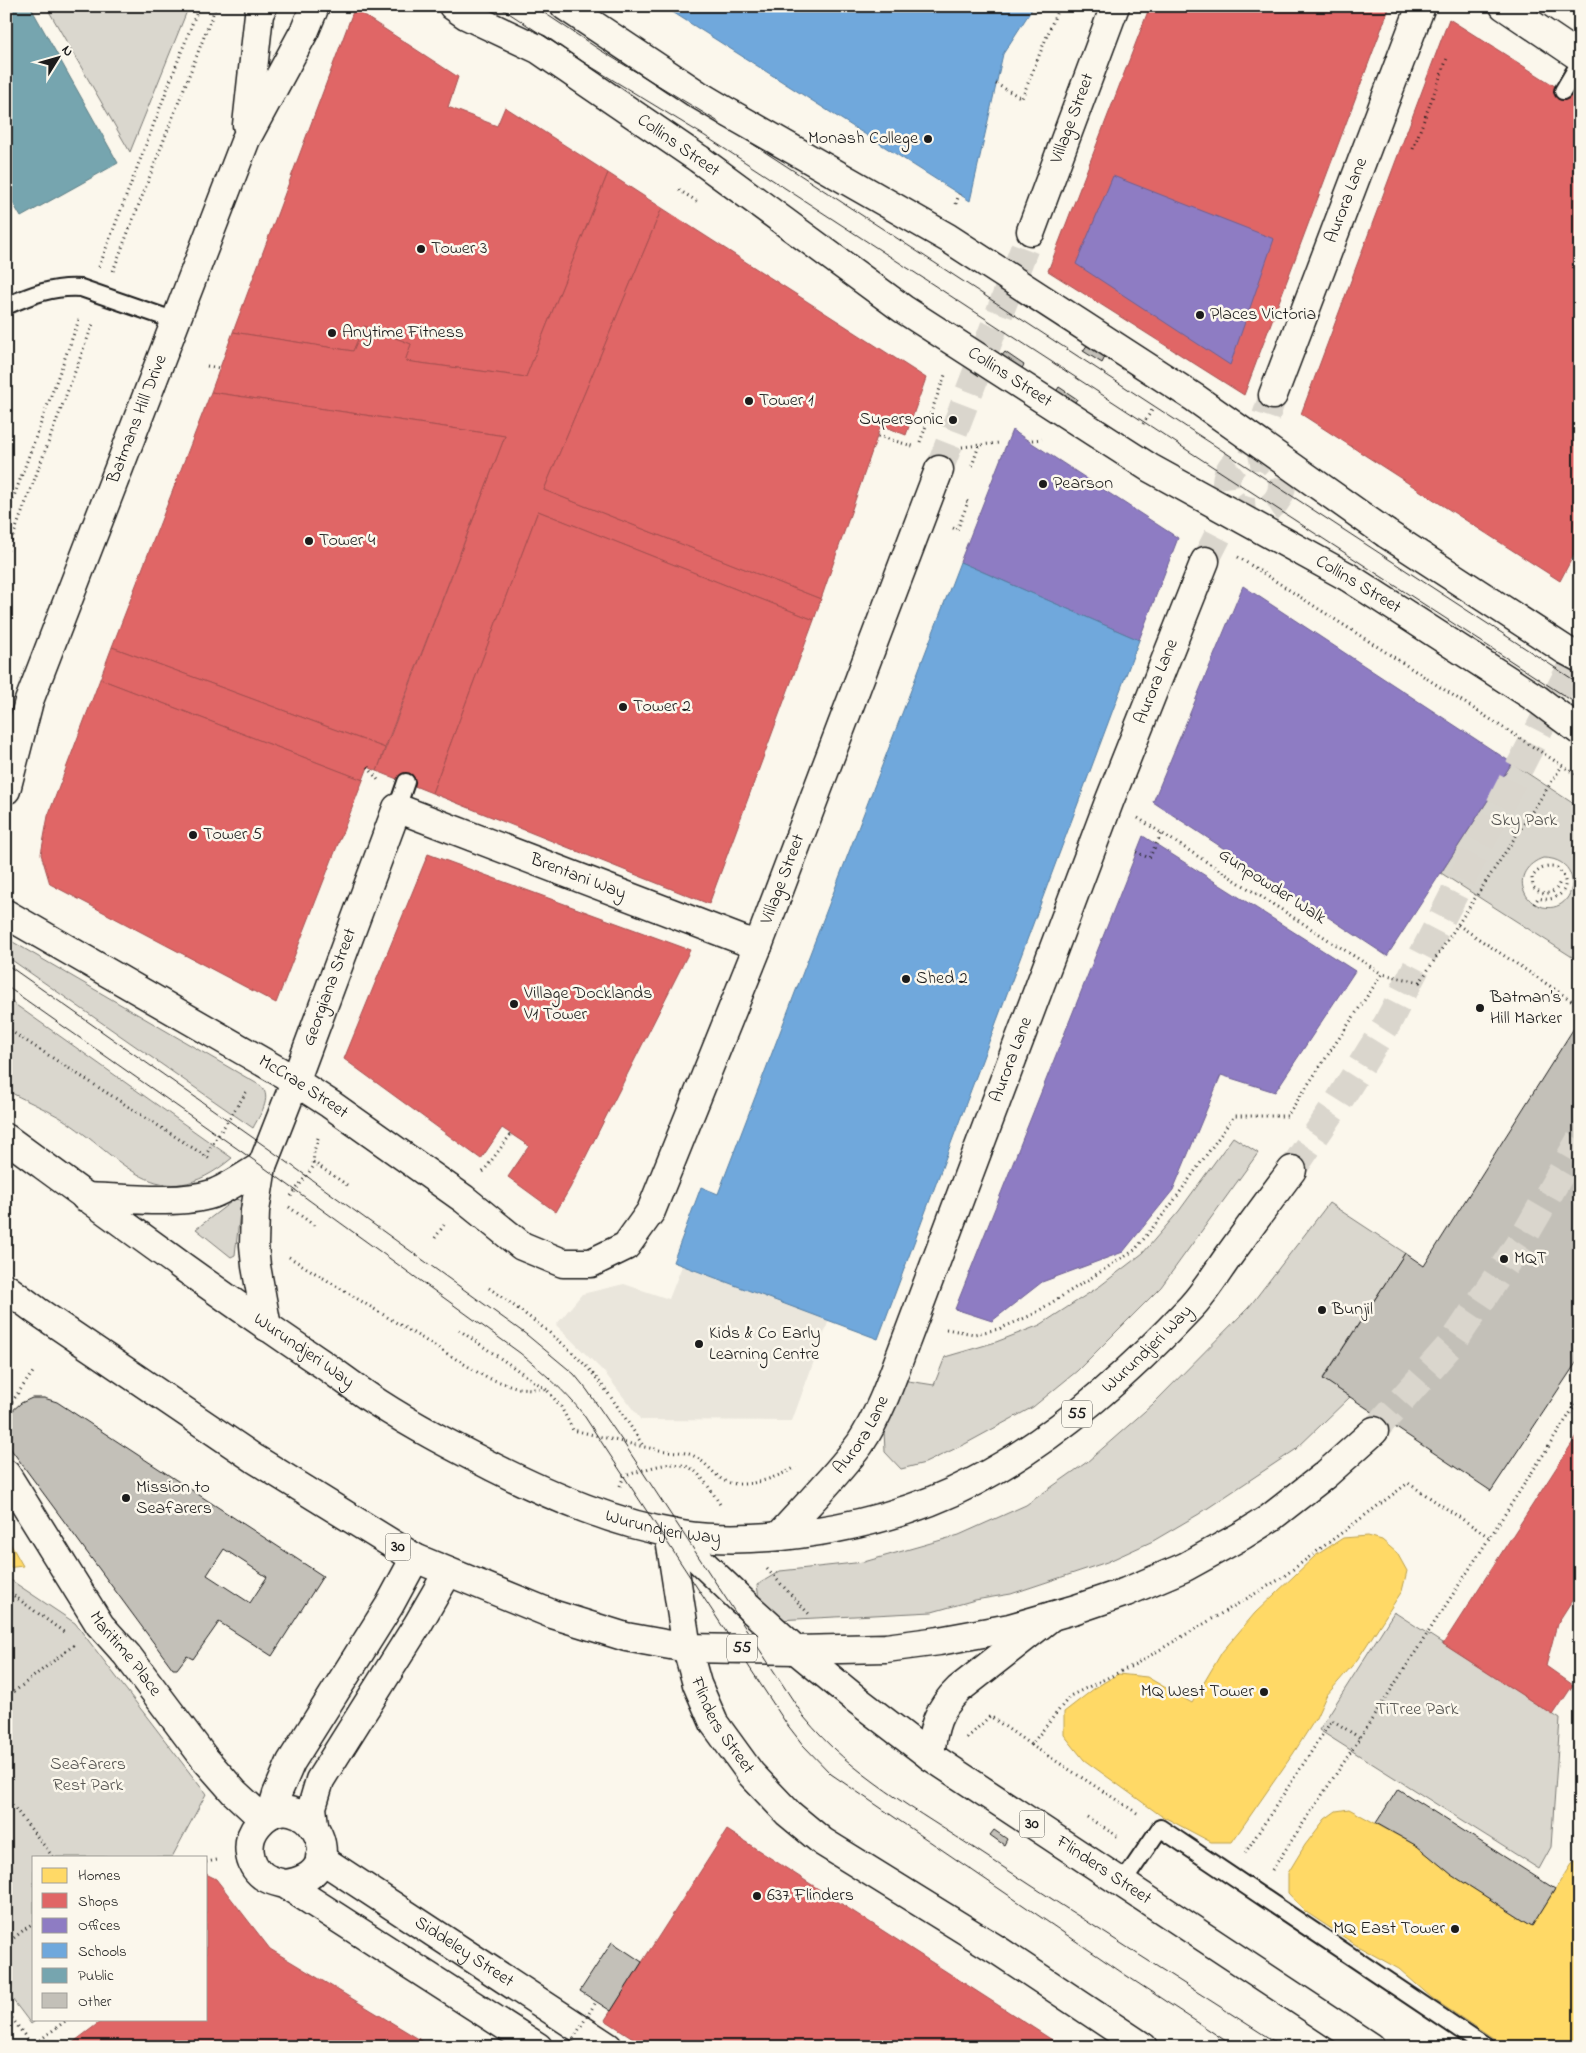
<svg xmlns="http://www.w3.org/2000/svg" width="1586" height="2053" font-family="'Indie Flower',sans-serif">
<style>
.built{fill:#eae6dc}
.green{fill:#dad7ce;stroke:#7b7a75;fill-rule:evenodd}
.homes{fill:#ffd966;stroke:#bba050}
.shops{fill:#e06666;stroke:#a55050}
.offices{fill:#8e7cc3;stroke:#6c5f91}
.schools{fill:#6fa8dc;stroke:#567ea2}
.public{fill:#76a5af;stroke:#5b7c83}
.building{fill:#c3c0b8;stroke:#1c1c1c;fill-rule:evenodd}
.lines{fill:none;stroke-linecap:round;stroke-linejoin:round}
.street-tunnel{stroke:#dad6cd;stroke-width:28;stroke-dasharray:28 14;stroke-linecap:butt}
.highway-tunnel{stroke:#dad6cd;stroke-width:28;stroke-dasharray:28 14;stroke-linecap:butt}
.lane-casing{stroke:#1c1c1c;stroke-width:20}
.street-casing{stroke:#1c1c1c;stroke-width:31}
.secondary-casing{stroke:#1c1c1c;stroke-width:31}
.primary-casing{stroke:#1c1c1c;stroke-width:31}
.highway-casing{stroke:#1c1c1c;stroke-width:31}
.path{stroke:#1c1c1c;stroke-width:3;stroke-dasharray:1 4;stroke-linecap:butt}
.lane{stroke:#fbf7ec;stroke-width:16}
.street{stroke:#fbf7ec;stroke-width:28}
.secondary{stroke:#fbf7ec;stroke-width:28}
.primary{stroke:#fbf7ec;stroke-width:28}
.highway{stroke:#fbf7ec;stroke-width:28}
.tram{stroke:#1c1c1c;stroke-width:1}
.secondary-bridge-casing{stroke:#1c1c1c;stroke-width:31;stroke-linecap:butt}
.path-bridge{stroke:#1c1c1c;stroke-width:3;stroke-dasharray:1 4;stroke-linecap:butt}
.secondary-bridge{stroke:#fbf7ec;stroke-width:28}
.poi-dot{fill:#1c1c1c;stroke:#fbf7ec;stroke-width:2}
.labels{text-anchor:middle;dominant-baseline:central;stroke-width:5;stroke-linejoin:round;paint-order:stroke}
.shield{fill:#fbf7ec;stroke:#5f5e5a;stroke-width:1}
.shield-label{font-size:16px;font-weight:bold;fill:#1c1c1c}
.street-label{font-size:18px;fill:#1c1c1c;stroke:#fbf7ec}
.poi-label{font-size:18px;fill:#1c1c1c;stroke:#fbf7ec;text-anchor:start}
.park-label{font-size:18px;fill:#555451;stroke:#fbf7ec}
</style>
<rect width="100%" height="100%" fill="#fbf7ec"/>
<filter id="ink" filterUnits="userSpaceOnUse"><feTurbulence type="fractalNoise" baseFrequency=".02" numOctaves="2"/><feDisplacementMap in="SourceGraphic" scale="10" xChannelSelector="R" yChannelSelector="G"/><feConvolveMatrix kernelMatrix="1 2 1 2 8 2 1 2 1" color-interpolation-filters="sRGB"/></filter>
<g filter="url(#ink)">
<polygon class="built" points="682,1266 829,1320 792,1421 641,1420 605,1373 556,1325 582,1294 624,1284 669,1299"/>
<g class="green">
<polygon points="46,6 189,6 130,152"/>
<path d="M1512,763L1580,808V962L1441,873ZM1543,858C1586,858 1577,914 1543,907C1535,905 1529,901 1525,893C1517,877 1528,863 1543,858Z"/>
<path d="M6,938L261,1086C273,1098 259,1116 253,1128L6,956Z"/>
<path d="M6,998L232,1158C157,1221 123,1157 61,1118C44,1108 24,1100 6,1090Z"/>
<polygon points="1233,1137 1258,1153 1161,1287 1077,1371 1033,1407 965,1444 925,1463 901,1469 885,1452 884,1430 902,1380 934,1385 945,1357 996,1342 1040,1325 1100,1286 1143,1253 1179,1211"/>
<polygon points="235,1199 240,1200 241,1203 235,1255 231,1257 196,1229"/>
<polygon points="1329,1203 1405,1253 1323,1378 1350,1397 1295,1450 1199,1514 1153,1541 1107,1562 1011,1594 975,1600 932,1612 777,1620 760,1605 757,1585 780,1571 864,1562 959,1535 1026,1505 1087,1462 1153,1404 1249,1307"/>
<polygon points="6,1577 75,1623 206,1794 172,1857 34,1857 34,2019 38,2019 31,2024 6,1991"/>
<polygon points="1394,1612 1560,1719 1551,1847 1539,1869 1319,1730"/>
</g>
<g class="homes">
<polygon points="6,1536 23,1566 6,1568"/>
<polygon points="1368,1536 1382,1540 1397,1553 1407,1571 1402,1591 1357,1660 1326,1696 1316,1718 1293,1754 1232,1842 1211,1842 1160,1815 1084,1760 1064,1735 1064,1712 1095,1688 1118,1674 1147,1677 1192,1703 1222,1652 1255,1613 1315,1556 1343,1538"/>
<polygon points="1349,1809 1417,1846 1452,1875 1532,1926 1571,1864 1580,1859 1580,2047 1505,2047 1432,1998 1399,1969 1359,1947 1306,1912 1288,1893 1288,1873 1305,1845 1325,1819 1336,1811"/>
</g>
<g class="shops">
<polygon points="1150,6 1390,6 1244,395 1048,271"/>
<polygon points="354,9 458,77 448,107 497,126 505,107 608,173 526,377 405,361 411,344 364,326 353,351 233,332"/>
<polygon points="1449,19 1580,102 1580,543 1560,581 1301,414"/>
<polygon points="608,173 662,208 544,490 821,599 814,620 538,511 432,793 377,771 505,436 211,392 233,332 353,351 364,326 411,344 405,361 526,377"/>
<polygon points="662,208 926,378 906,435 881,425 821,599 544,490"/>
<polygon points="211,392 505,436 385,748 112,647"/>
<polygon points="538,511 814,620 709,904 432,793"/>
<polygon points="112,647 385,748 377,771 368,767 363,780 100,679"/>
<polygon points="100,679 363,780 276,1003 50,884 41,854 48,816"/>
<polygon points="428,854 690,950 570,1188 556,1212 508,1177 529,1146 502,1128 481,1159 344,1059"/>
<polygon points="1580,1431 1580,1588 1557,1624 1546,1666 1573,1685 1553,1715 1443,1644"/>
<polygon points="727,1830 1063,2047 647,2047 605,2020"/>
<polygon points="206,1874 216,1879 270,1949 432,2047 67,2047 104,2019 206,2019"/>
</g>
<g class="offices">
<polygon points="1113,176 1274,239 1230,365 1076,264"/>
<polygon points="1012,430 1178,538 1139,640 960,562"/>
<polygon points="1243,586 1512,763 1387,956 1153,802"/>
<polygon points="1143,836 1355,971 1275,1092 1221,1075 1173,1190 1123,1252 1042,1282 992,1321 955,1309"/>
</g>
<g class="schools">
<polygon points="663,6 1034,6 1003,54 970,201"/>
<polygon points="960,562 1139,640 878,1339 673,1262 701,1187 718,1194"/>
</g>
<polygon class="public" points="6,6 30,6 118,163 21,217 6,191"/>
<g class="building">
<polygon points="1088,344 1106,355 1102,363 1083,351"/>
<polygon points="1005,352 1024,365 1020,371 1000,358"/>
<polygon points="1059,387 1077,399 1073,405 1055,393"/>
<polygon points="1574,1028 1580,1032 1580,1357 1491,1491 1323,1379 1405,1253 1424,1266"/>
<path d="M32,1398H44L57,1402L323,1576L272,1656L219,1622L193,1659L187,1656L177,1669H173L10,1448L6,1440V1420L11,1412L21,1403ZM224,1549L267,1577L250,1603L207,1575Z"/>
<polygon points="1398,1789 1555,1889 1532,1926 1452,1875 1417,1846 1376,1823"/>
<polygon points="994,1830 1007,1839 1004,1845 990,1835"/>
<polygon points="612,1942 642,1962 611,2011 580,1991"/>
</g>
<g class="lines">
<g class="street-tunnel">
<polyline points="1253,456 1273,395"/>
<circle cx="1254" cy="484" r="28"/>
<polyline points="939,470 1031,231"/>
<polyline points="1205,561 1234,504"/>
</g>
<g class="highway-tunnel">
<polyline points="1292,1170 1335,1107 1387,1024 1580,650"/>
<polyline points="1374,1431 1454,1341 1525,1235 1580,1140"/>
</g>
<g class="lane-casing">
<g id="lane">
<polyline points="1563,91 1580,62"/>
<path d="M6,306C31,295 53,286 81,288L176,321"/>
<polyline points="397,808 406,782"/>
<polyline points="1122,1884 1160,1828 1486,2047"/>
</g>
</g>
<g class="street-casing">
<g id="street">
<polyline points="1504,6 1580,57"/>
<path id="s1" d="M1031,231L1115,6"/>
<path id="s2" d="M1273,395L1421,6"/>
<path id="s3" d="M6,914L282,1073L330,1104L464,1199L522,1246L563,1263H591L626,1246L651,1211L758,946L939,470"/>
<path d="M85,1197C121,1198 179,1205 212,1194C229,1188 246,1175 262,1166"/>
<path id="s4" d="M267,1327L256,1266L254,1245L255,1211L262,1166L295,1082L397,808L758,946"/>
<path id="s5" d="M6,1474L100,1625L127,1655L205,1759L234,1792L263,1819"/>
<path id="s6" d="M779,1536C806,1506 836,1476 860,1444C878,1417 890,1384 901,1354L1109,802L1205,561"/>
<polyline points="271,1814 277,1794 291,1762 389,1606 415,1558"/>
<polyline points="314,1825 312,1807 320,1780 418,1624 448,1572"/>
<path id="s7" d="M320,1858L608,2047"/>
<path d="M285,1884C362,1874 301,1774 258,1825C245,1840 247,1864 263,1876C270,1881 277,1882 285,1884L538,2047"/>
</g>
</g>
<g class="secondary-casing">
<g id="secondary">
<polyline points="453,6 466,15 538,49 699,159"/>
<polyline points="565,6 697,94 729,113"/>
<polyline points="247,125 259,14 263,6"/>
<polyline points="1387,534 1565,650"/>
<polyline points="1348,577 1537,699"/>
<path id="s8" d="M6,790L29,701L246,139L305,30L315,6"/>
</g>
</g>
<g class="primary-casing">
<g id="primary">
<path id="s9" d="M687,1648L697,1684L714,1723L751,1774L788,1813L823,1842L999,1951L1143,2047"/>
<path id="s10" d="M796,1650L857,1700L930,1756L1370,2047"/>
<path d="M930,1756C933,1727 937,1710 959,1689L1052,1616"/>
</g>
</g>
<g class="highway-casing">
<g id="highway">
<path id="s11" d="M6,1138C110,1214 214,1291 321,1363C340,1376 359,1391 378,1403C415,1427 454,1447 493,1467C553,1497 615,1524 682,1535C715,1540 749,1539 782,1536C848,1529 916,1512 975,1481C1056,1439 1129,1373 1191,1307C1205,1292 1216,1274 1228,1257C1249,1228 1270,1199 1292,1170"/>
<polyline points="6,1288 37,1311 255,1459 415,1558 552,1614 626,1637 687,1648 796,1650 886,1648 939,1641 1010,1628 1076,1609 1126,1592 1185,1567 1243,1535 1270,1518 1325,1475 1374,1431"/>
<polyline points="669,1533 687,1648"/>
<polyline points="671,1533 741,1600 796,1650"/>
</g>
</g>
<g class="path">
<polyline points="996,84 1022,98 1059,6"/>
<polyline points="1413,149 1448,56"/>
<polyline points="956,204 959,194"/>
<polyline points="99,267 199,6"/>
<polyline points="113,271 216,6"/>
<polyline points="207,366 219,368"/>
<polyline points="1143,424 1152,410"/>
<polyline points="878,436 916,447"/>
<polyline points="1032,440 1042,439"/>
<polyline points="920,442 945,375"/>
<polyline points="962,447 999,443"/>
<polyline points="972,466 979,445"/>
<polyline points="6,518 80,317"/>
<polyline points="953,528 957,530 968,502 964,499"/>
<polyline points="6,555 94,321"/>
<polyline points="368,767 378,780"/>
<polyline points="1138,818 1382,974"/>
<polyline points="1136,852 1149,858 1162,833"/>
<path d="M1534,904L1538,898C1559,904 1576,885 1557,868C1546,865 1537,869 1532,878L1533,887C1543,896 1556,896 1560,881"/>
<polyline points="1458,925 1580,1006"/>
<polyline points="6,1028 210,1159"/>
<polyline points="205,1156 247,1091"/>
<polyline points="313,1162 347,1185"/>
<polyline points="483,1172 511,1134"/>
<polyline points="291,1196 313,1167 314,1151 319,1135"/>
<polyline points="289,1207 315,1226"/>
<polyline points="435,1238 444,1225"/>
<path d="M289,1257L487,1378L519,1388L547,1390L561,1407L573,1430C600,1436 627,1444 655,1449C666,1452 679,1451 689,1454C702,1458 710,1470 720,1478C739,1493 778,1477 796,1467"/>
<path d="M489,1288C520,1310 557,1336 583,1363C607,1388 625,1418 644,1447"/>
<polyline points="946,1329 974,1334 999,1329 1032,1315 1135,1250 1173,1202 1234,1116 1287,1116 1382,974 1420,982 1562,766"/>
<polyline points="459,1330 547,1390"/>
<polyline points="6,1410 33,1372"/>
<path d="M620,1486L624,1476C646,1470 679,1454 698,1474C707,1483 714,1495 721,1506"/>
<polyline points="767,1569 809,1614"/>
<polyline points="6,1590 65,1633"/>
<polyline points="6,1698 74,1645"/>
<polyline points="967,1738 990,1716 1031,1745"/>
<polyline points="6,1797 53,1857"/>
<polyline points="1137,1813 1031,1745 1070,1696 1134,1665 1280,1579 1408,1483 1489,1537"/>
<polyline points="1087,1817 1120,1838"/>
<polyline points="1245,1853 1332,1720 1360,1738"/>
<polyline points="206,1862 217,1860"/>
<polyline points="1272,1870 1352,1750 1580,1398"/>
<polyline points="6,1944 34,1922"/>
<polyline points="6,2010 33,2047"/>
<polyline points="32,2046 68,2019"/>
</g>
<use href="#lane" class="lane"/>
<use href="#street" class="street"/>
<use href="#secondary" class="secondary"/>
<use href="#primary" class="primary"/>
<use href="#highway" class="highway"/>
<g class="tram">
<polyline points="498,6 585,63 705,136 1580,706"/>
<polyline points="534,6 600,50 722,124 1580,684"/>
<path d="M6,964L269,1149L527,1335L574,1374L587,1390L623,1442L804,1717C851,1775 918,1811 980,1852C1080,1918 1182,1982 1283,2047"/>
<path d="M6,986L262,1166L520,1353C543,1372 565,1391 583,1414L786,1723L803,1745L831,1774L1127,1976L1235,2047"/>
</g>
<g class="secondary-bridge-casing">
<g id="secondary-bridge">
<polyline points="729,113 948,238 1195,398 1387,534"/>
<path id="s12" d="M699,159L903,309L1150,468L1348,577"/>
<polyline points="1565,650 1580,658"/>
<polyline points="1537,699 1580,731"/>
</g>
</g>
<g class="path-bridge">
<polyline points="679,190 698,202"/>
<polyline points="1238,557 1580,777"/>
<polyline points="568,2047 596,2002"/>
</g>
<use href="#secondary-bridge" class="secondary-bridge"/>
</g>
</g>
<g class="poi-dot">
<circle cx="928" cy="139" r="5"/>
<circle cx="421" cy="249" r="5"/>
<circle cx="1200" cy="315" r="5"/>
<circle cx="332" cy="333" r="5"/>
<circle cx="749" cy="401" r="5"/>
<circle cx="953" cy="420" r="5"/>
<circle cx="1043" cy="484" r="5"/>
<circle cx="309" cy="541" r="5"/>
<circle cx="623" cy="707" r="5"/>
<circle cx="193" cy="835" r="5"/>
<circle cx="906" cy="979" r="5"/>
<circle cx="514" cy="1004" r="5"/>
<circle cx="1480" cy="1008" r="5"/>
<circle cx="1504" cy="1259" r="5"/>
<circle cx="1322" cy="1310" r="5"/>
<circle cx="699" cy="1344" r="5"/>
<circle cx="126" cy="1498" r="5"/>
<circle cx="1264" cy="1692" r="5"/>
<circle cx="757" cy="1896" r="5"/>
<circle cx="1455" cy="1929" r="5"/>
</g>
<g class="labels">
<g class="shield">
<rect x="1062" y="1400.5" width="30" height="27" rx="4"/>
<rect x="385.5" y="1533.5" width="25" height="27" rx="4"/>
<rect x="727" y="1634.5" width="30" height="27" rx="4"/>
<rect x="1019.5" y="1810.5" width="25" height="27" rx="4"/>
</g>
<g class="shield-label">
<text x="1077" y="1414">55</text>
<text x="398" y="1547">30</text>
<text x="742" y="1648">55</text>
<text x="1032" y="1824">30</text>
</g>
<g class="street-label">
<text stroke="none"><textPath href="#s1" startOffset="120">Village Street</textPath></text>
<text transform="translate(678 146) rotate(35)">Collins Street</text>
<text stroke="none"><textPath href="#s2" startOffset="208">Aurora Lane</textPath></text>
<text stroke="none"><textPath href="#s12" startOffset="380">Collins Street</textPath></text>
<text stroke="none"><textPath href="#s8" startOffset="394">Batmans Hill Drive</textPath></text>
<text transform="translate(1358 585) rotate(31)">Collins Street</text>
<text stroke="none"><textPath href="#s6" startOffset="941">Aurora Lane</textPath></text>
<text stroke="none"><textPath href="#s4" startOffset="739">Brentani Way</textPath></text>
<text stroke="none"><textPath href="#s3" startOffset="1126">Village Street</textPath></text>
<text transform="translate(1272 887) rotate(33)">Gunpowder Walk</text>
<text stroke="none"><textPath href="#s4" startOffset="354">Georgiana Street</textPath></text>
<text stroke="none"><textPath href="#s6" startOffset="536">Aurora Lane</textPath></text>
<text stroke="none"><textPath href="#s3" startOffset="344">McCrae Street</textPath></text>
<text stroke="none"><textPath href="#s11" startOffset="1310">Wurundjeri Way</textPath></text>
<text stroke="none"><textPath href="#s11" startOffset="366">Wurundjeri Way</textPath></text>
<text stroke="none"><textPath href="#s6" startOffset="131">Aurora Lane</textPath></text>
<text stroke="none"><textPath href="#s11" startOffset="770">Wurundjeri Way</textPath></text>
<text stroke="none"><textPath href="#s5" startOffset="216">Maritime Place</textPath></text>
<text stroke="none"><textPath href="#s9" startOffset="86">Flinders Street</textPath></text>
<text stroke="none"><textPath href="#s10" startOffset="379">Flinders Street</textPath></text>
<text stroke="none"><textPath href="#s7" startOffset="172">Siddeley Street</textPath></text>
</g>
<g class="poi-label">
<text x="918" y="139" text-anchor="end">Monash College</text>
<text x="431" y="249">Tower 3</text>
<text x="1210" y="315">Places Victoria</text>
<text x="342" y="333">Anytime Fitness</text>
<text x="759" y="401">Tower 1</text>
<text x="943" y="420" text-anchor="end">Supersonic</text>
<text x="1053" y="484">Pearson</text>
<text x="319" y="541">Tower 4</text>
<text x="633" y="707">Tower 2</text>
<text x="203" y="835">Tower 5</text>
<text x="916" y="979">Shed 2</text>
<text x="524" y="994">Village Docklands<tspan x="524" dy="21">V1 Tower</tspan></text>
<text x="1490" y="998">Batman’s<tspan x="1490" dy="21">Hill Marker</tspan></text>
<text x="1514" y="1259">MQT</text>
<text x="1332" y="1310">Bunjil</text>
<text x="709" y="1334">Kids &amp; Co Early<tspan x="709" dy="21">Learning Centre</tspan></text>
<text x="136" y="1488">Mission to<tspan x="136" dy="21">Seafarers</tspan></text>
<text x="1254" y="1692" text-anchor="end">MQ West Tower</text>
<text x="767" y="1896">637 Flinders</text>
<text x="1445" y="1929" text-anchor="end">MQ East Tower</text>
</g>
<g class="park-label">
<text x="1524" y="821">Sky Park</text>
<text x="1417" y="1710">TiTree Park</text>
<text x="88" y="1765">Seafarers<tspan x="88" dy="21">Rest Park</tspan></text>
</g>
</g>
<rect width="1586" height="2053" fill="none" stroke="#fbf7ec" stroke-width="25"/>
<rect x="12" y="12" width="1561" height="2028" fill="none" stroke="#1c1c1c" stroke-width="2" filter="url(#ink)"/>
<rect x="32" y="1856" width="175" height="165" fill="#fbf7ec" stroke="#a29f99"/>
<rect x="42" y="1868" width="25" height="15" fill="#ffd966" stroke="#a29f99"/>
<text x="78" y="1880" font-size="15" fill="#1c1c1c">Homes</text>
<rect x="42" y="1893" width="25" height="15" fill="#e06666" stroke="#a29f99"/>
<text x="78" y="1906" font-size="15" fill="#1c1c1c">Shops</text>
<rect x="42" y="1918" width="25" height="15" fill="#8e7cc3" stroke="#a29f99"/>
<text x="78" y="1930" font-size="15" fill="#1c1c1c">Offices</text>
<rect x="42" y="1943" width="25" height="15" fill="#6fa8dc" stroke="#a29f99"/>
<text x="78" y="1956" font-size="15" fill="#1c1c1c">Schools</text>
<rect x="42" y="1968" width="25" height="15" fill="#76a5af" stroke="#a29f99"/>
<text x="78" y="1980" font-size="15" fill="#1c1c1c">Public</text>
<rect x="42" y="1993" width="25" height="15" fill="#c3c0b8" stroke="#a29f99"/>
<text x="78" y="2006" font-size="15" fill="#1c1c1c">Other</text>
<g transform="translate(58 58) rotate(53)" stroke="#fbf7ec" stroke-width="4" paint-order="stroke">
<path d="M0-4L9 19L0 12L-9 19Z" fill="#1c1c1c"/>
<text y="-8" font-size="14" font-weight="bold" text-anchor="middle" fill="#1c1c1c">N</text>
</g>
</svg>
